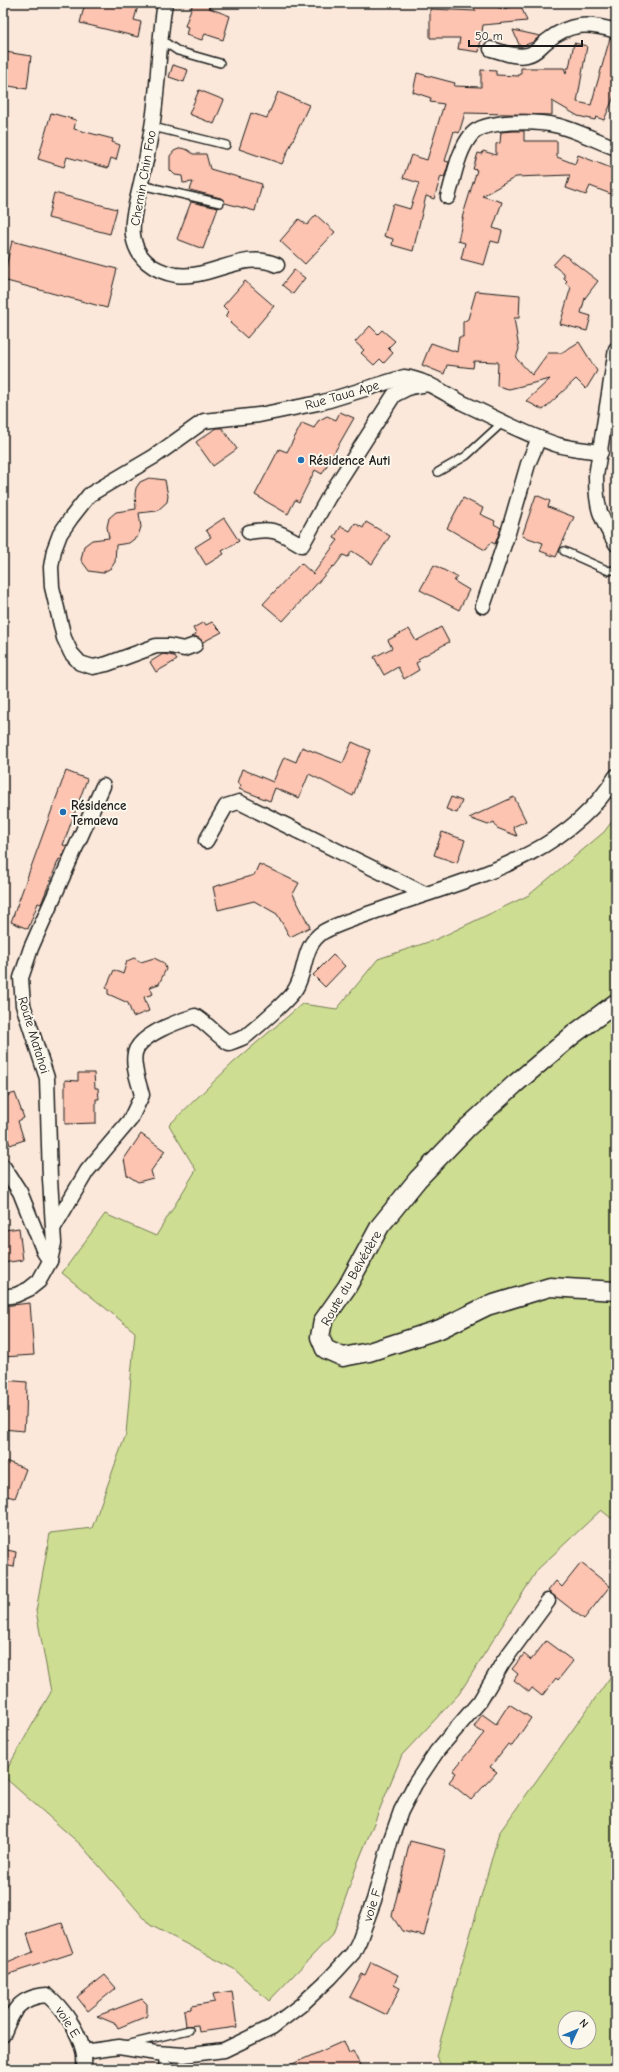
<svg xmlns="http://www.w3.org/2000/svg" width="619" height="2072" font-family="'Comic Neue',sans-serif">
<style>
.green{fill:#cddd91;stroke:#747c56;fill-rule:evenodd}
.building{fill:#fcc4b1;stroke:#1c1c1c}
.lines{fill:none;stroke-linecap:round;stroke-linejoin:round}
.service-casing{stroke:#1c1c1c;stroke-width:10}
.minor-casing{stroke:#1c1c1c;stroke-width:17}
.tertiary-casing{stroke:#1c1c1c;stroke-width:21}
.service{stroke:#fbf7ec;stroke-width:7}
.minor{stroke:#fbf7ec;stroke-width:14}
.tertiary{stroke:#fbf7ec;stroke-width:18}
.poi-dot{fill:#1f6fb2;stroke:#fbf7ec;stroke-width:1.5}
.labels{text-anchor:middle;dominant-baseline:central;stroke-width:4;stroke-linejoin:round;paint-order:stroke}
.street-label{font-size:13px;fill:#1c1c1c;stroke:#fbf7ec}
.poi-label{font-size:13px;font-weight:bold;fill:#1c1c1c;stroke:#fbf7ec;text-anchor:start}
</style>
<rect width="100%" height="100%" fill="#fbe8da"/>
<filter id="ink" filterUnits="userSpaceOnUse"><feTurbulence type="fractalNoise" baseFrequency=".025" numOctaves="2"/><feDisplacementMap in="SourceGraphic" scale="8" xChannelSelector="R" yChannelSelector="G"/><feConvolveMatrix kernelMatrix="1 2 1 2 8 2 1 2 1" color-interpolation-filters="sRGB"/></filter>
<g filter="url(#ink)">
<g class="green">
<polygon points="616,816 616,1522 601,1510 538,1569 459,1694 402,1755 358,1862 333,1934 269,2001 234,1969 150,1925 81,1845 3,1776 51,1692 36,1611 50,1533 92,1528 126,1434 135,1332 62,1273 105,1214 156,1236 196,1170 169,1125 233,1063 302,1004 337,1009 378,959 437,939 529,895 604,832"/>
<path d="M616,1669V2069H443L436,2056L499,1833ZM565,2018H589V2042H565Z"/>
</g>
<g class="building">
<polygon points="85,3 127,3 138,6 134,20 141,22 138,37 80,23"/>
<polygon points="193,3 210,3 209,8 230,16 223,40 205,34 202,40 186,35 188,27 185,26"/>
<polygon points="470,3 494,3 497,7 504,9 520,4 527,21 483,25 479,52 458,49 460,38 430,38 430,9 476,11"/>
<polygon points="513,30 540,36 533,42 520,47"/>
<polygon points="610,38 616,39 616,92 604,120 596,117 595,120 578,116 552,101 552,115 465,113 459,133 454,131 445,161 449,162 446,172 444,177 441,176 434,199 426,196 413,251 392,245 393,239 384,236 393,204 410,209 419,183 403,178 411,155 427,160 444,104 430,102 431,98 413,92 417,73 455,83 454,86 481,87 481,70 496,71 496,75 519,76 519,74 521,74 521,68 564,68 566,73 567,68 569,68 574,43 587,46 577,102 591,105"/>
<polygon points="5,52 31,56 27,89 3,85"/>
<polygon points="173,65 188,70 184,82 169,77"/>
<polygon points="199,90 224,100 214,124 189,114"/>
<polygon points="278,92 309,105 282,164 239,149 251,113 267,118"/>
<polygon points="51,113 76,120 74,129 113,139 112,142 120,145 116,160 111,158 108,168 67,157 64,167 38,159"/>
<polygon points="514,131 524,131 524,141 557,141 557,157 575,164 578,155 616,170 616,196 590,186 586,195 566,188 570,175 516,177 482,196 502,202 493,228 502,231 499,243 491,241 484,265 461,259 465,243 458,241 463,218 462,218 477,170 473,169 478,153 482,154 483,151 496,155 496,144 500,143 501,132"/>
<polygon points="181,148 188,150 193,154 206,154 210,169 262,184 255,211 225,203 221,198 190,190 193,182 183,183 182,176 175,175 170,170 170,156 174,151"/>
<polygon points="54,193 117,209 110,234 48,218"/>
<polygon points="191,202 218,208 203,249 177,239"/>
<polygon points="316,215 335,232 305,264 280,241 299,219 307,225"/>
<polygon points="12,241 117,269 107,308 3,280"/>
<polygon points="563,254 598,281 585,298 581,313 591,316 587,331 560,324 571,287 565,283 567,281 564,278 564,274 553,265"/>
<polygon points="294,270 305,278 293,294 282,285"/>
<polygon points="245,281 274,306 247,338 230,323 231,322 225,316 229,312 223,306"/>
<polygon points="476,291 520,295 519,318 514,318 519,349 516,358 532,375 548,353 561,353 579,342 597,371 586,389 576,379 543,410 526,401 550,379 509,389 497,386 498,362 474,361 473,368 447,365 444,374 422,365 431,343 457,352 459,337 463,337 463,322 468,319"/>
<polygon points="370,326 378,334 382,330 395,341 388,348 393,353 384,363 380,359 374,365 361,353 364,350 355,342"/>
<polygon points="340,412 354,418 322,474 315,470 299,502 295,500 288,514 255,495 279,449 287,452 302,423 314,428 318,421 327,416 336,420"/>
<polygon points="216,428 222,428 237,449 213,466 196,442"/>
<polygon points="149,478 165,480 168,496 167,502 157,511 139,513 141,527 138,536 129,543 116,545 115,562 111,568 102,573 89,571 81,560 84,546 92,540 109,538 107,527 109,518 116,512 136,509 135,494 136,488 140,482"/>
<polygon points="536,495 550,501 548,507 574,517 556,557 540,551 543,543 522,536"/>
<polygon points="463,498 483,508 480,514 495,521 494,524 501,528 495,544 491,542 485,550 447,528"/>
<polygon points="224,518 239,541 222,551 224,554 206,565 195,547 211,537 206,530"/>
<polygon points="366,522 390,536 372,564 352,551 348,557 343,555 334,567 333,566 283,621 263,604 301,563 313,574 338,540 334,538 341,526 350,531 355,523 363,528"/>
<polygon points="434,565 457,577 454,581 469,590 459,610 420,590"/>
<polygon points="204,622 206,625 212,622 222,632 203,642 197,637 191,637 196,634 193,628"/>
<polygon points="441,627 449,642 418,659 420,661 416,663 419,670 404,679 398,667 384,675 374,657 392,648 388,640 409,629 416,641"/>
<polygon points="163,654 174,656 177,660 156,672 150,662"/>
<polygon points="352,742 370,750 353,796 309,774 299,798 275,788 270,801 239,789 241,785 237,783 242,769 273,782 284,757 296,762 302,747 343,763"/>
<polygon points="66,771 87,779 63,845 67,846 61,860 59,859 41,904 38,903 28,929 11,922"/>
<polygon points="451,797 462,801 457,813 446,809"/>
<polygon points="514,797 526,821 513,827 517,836 497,828 494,822 488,825 469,818"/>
<polygon points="442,832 465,840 457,863 434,855"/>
<polygon points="259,864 299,883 293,894 310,927 290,937 277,914 254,901 218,910 213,887 254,875"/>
<polygon points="333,955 345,966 325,987 313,975"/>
<polygon points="134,958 141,962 154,958 164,963 166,969 159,984 150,987 153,994 144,997 149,1011 133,1017 128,1003 108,994 108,989 106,988 114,970 123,974 127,961"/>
<polygon points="78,1073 94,1073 95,1088 98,1088 99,1099 96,1099 96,1123 65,1124 65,1080 78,1081"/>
<polygon points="15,1093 24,1118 18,1121 24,1140 10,1145 3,1124 3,1097"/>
<polygon points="141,1134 165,1151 151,1171 153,1178 138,1182 127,1175 124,1159"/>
<polygon points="19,1228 23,1260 3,1263 3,1238 6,1237 5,1230"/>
<polygon points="30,1303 34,1355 3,1357 3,1306"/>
<polygon points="3,1380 27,1382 26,1417 25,1417 24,1431 3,1429"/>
<polygon points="3,1460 26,1469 15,1498 3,1495"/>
<polygon points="3,1549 16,1552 14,1567 3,1565"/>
<polygon points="581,1563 610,1586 584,1619 548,1591 556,1581 562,1587"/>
<polygon points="546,1641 573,1661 558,1680 556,1678 542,1696 532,1688 529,1692 514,1680 518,1674 512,1669 524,1654 531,1660"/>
<polygon points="509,1704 531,1718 512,1746 508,1744 490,1767 497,1772 471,1800 449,1782 456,1773 453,1771 484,1733 474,1727 482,1714 496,1724"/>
<polygon points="410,1841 446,1850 424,1936 402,1931 392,1916"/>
<polygon points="62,1923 73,1953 3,1976 3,1965 33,1952 27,1934"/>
<polygon points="371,1962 398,1975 394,1985 400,1988 387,2015 350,1997 362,1974 365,1975"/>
<polygon points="105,1975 116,1988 88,2011 77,1997"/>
<polygon points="232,1991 237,2027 199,2032 198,2025 186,2026 184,2010 191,2009 191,2006 215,2002 213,1994"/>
<polygon points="142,1999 147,2004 147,2016 118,2028 116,2024 97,2016"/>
<polygon points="344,2041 349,2053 353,2051 362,2069 281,2069"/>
</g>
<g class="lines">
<g class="service-casing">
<g id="service">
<polyline points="160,39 178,51 220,63"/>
<polyline points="153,127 226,145"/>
<polyline points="141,185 220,203"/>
<polyline points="438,472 466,456 503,422"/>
<polyline points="564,551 609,571 616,569"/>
<polyline points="129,2044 189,2030"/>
<polyline points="163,2054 163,2064 165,2069"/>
<polyline points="163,2060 172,2069"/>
</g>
</g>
<g class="minor-casing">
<g id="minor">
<path d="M165,3C158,44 159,86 152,127C149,147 145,167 140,187C137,202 131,219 133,235C136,259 154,271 176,275C210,280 244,249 277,265"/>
<path d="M491,49C503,52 515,58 527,55C537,53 540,46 547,41C570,22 589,23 616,31"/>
<path d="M448,197C454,177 458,150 472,134C486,119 540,121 559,126C578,131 597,141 616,148"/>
<path d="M616,349L596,476C596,508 600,517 616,544"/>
<path d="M249,532C275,527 280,533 302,545L328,498L394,395L410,387L428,384"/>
<polyline points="483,606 508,533 528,464 539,438"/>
<path d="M195,645L184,649L170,646H156L107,664L93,667L80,663L71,653L64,638L52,587L51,567L54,550L60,534L71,518L89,495L155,456L204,421L259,415L323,402L404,377C427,380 445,394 465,404C496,418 526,435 558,445C572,449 587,450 601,452"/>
<polyline points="206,841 226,806 239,802 425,894"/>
<polyline points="3,1166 20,1192 44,1252 50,1261"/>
<path d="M54,1227L87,1171L130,1120L142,1095C139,1083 132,1066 135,1053C139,1035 179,1021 195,1016C208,1024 216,1035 229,1043C235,1041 241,1039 246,1036C257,1027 290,999 296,988C307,969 302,946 323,932C340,922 372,913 391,906C472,878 569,855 616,776"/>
<polyline points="3,1297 16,1295 29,1289 39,1281 50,1261 54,1243 50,1179 47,1078 23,1005 21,978 31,948 103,786"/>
<path d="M3,2035C12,2012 18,1997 47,1995C63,2008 78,2030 83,2050C85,2056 84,2063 84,2069"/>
<polyline points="84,2052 119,2047 156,2053 184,2055 224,2050 272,2027 301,2005 330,1978 353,1953 359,1941 374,1900 391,1839 401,1811 415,1784 437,1751 480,1701 503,1662 548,1601"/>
</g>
</g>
<g class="tertiary-casing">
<polyline id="tertiary" points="616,1003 574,1034 515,1084 468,1127 418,1179 380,1226 347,1287 323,1321 320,1337 325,1349 343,1357 369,1352 440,1329 487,1306 550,1287 616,1291"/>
</g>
<use href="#service" class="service"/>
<use href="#minor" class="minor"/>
<use href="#tertiary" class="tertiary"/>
</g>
</g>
<g class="poi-dot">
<circle cx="301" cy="460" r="4"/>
<circle cx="63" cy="812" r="4"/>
</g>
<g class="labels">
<g class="street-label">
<text transform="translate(143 178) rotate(-80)">Chemin Chin Foo</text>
<text transform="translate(342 395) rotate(-16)">Rue Taua Ape</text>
<text transform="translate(34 1035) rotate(73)">Route Matahoi</text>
<text transform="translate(351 1278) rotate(-60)">Route du Belvédère</text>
<text transform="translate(372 1905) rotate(-72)">voie F</text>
<text transform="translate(68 2022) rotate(58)">voie E</text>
</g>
<g class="poi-label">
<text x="309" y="460">Résidence Auti</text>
<text x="71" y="805">Résidence<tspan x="71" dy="15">Temaeva</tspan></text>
</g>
</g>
<rect width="619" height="2072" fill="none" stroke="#fbf7ec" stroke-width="16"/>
<rect x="8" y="8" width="603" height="2056" fill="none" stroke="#1c1c1c" stroke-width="1.5" filter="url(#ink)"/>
<g transform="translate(577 2030) rotate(46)"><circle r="19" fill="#fbf7ec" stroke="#a29f99"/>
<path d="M0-3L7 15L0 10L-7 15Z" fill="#1f6fb2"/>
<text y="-6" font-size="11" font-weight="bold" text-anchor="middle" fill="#1c1c1c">N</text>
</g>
<path d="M469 40v6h113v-6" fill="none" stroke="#1c1c1c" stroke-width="2"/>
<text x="475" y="40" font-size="12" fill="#1c1c1c" stroke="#fbf7ec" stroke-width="3" paint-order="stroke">50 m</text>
</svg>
